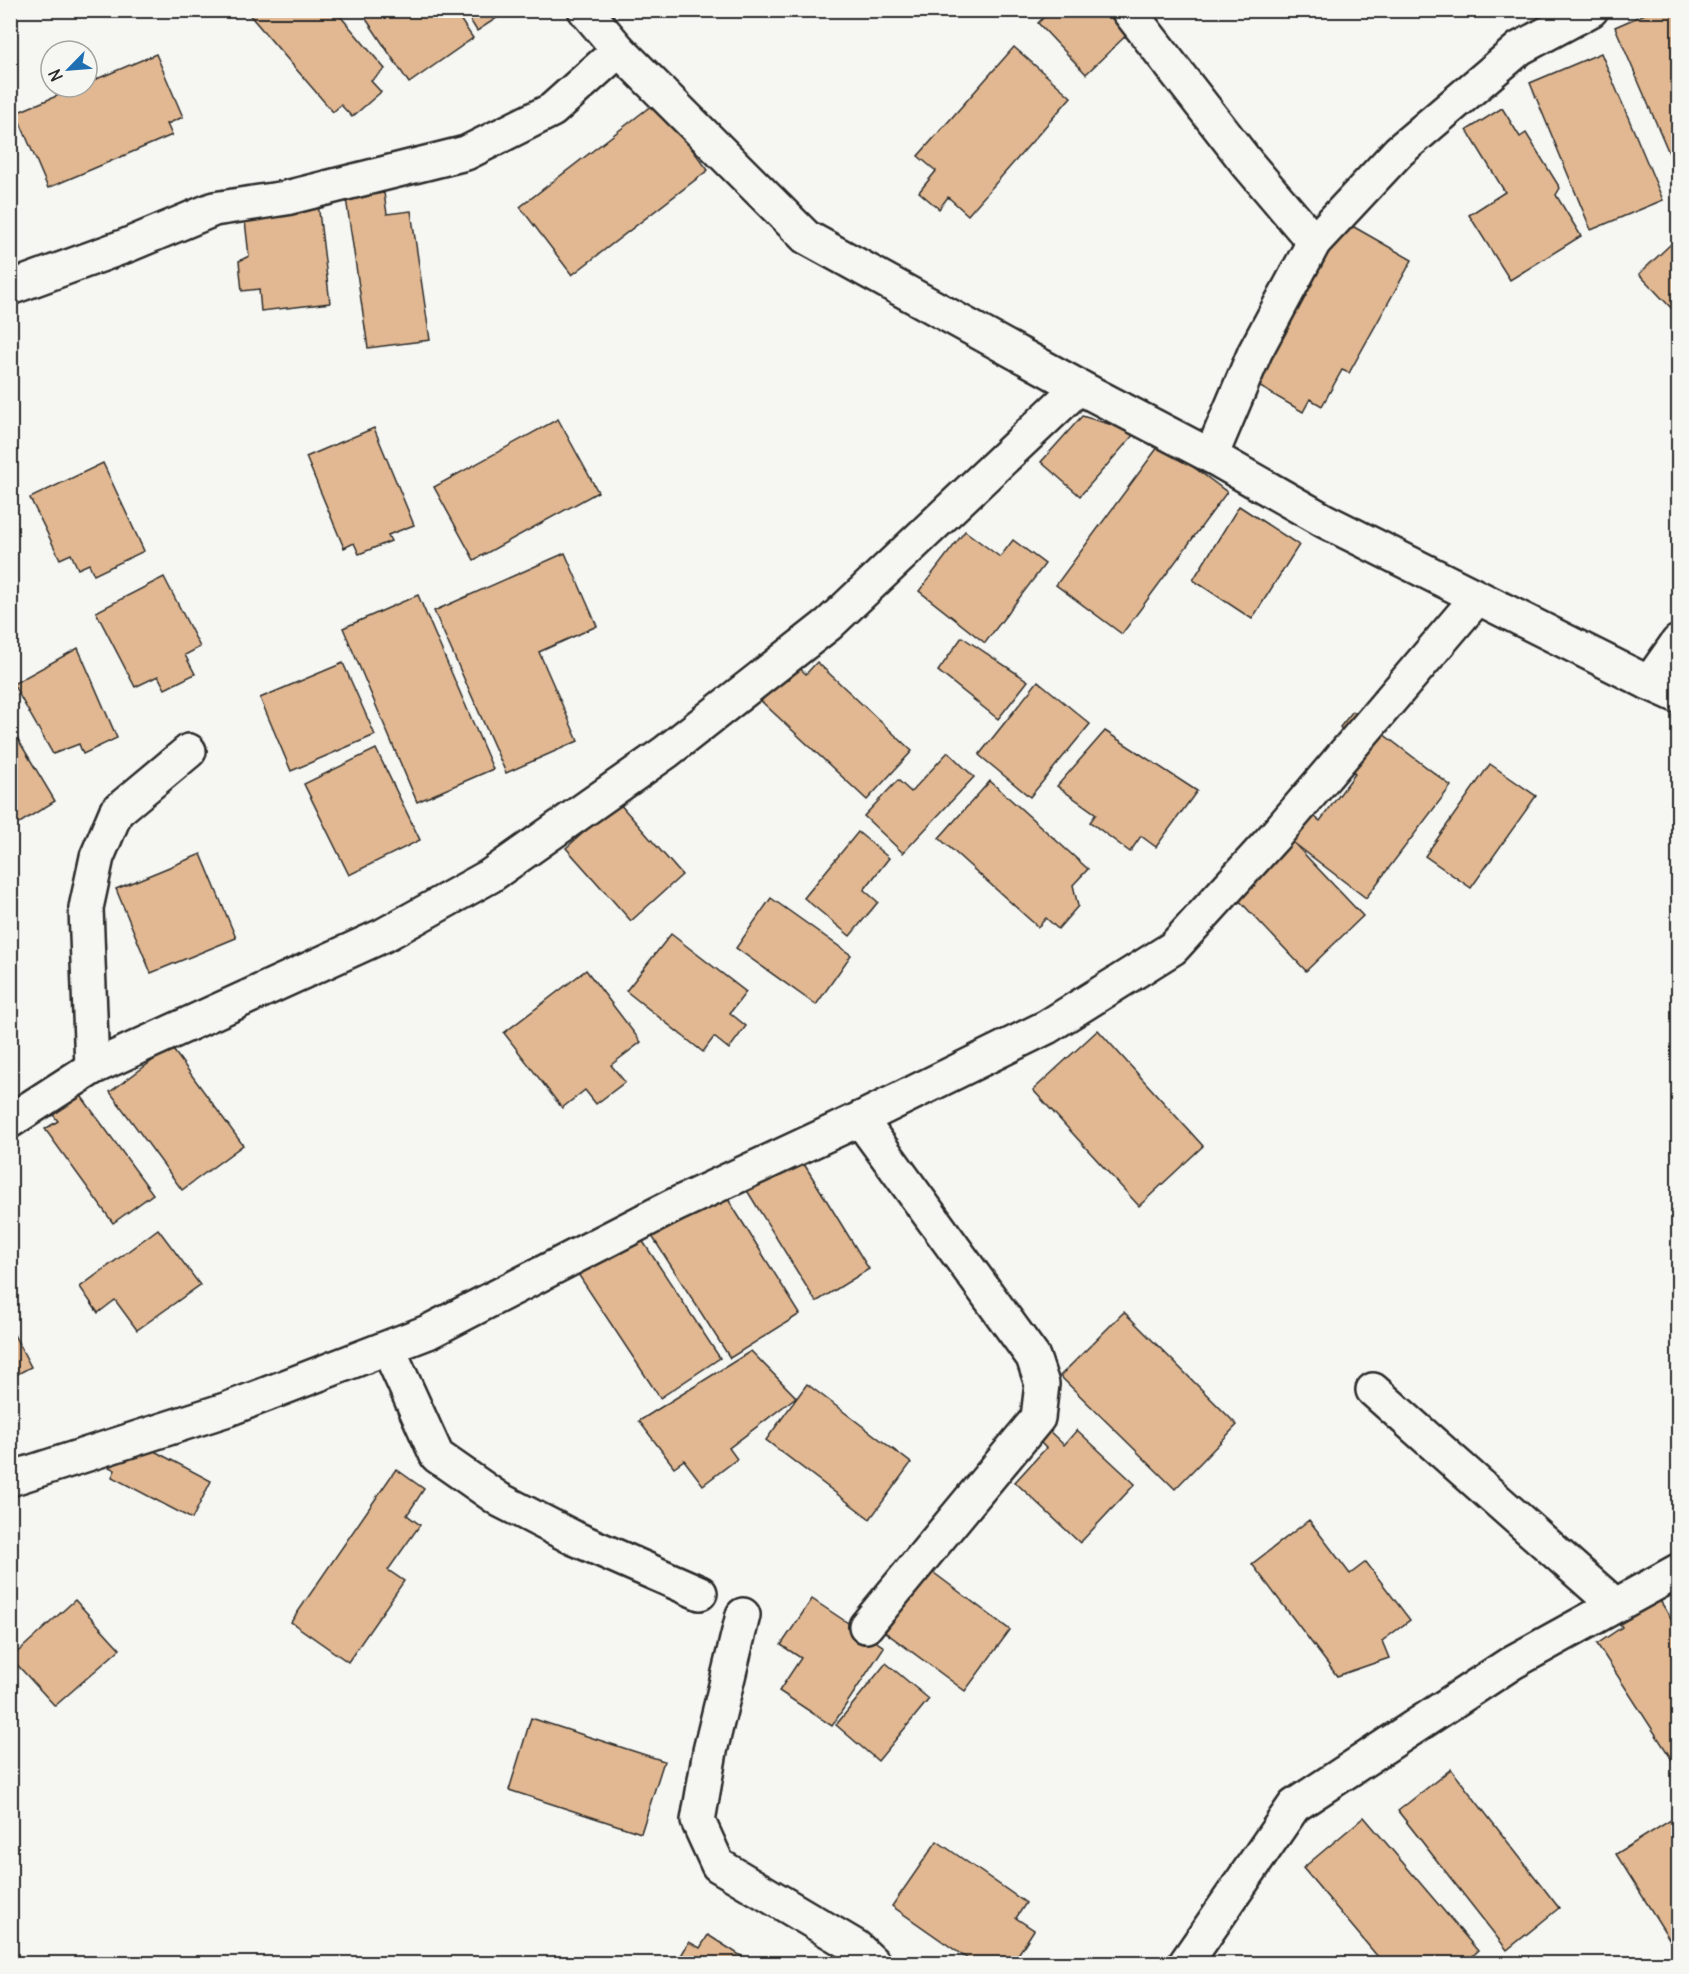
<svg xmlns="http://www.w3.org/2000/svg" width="1689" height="1974" font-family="Delius,sans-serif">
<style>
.building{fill:#e1b891;stroke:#2b2b2b;stroke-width:1.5}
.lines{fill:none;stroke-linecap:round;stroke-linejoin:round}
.minor-casing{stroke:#2b2b2b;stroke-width:38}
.minor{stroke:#f6f6f2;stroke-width:33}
</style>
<rect width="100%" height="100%" fill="#f6f6f2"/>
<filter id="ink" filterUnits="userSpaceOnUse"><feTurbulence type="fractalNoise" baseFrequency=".0167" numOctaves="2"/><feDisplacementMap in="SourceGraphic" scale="12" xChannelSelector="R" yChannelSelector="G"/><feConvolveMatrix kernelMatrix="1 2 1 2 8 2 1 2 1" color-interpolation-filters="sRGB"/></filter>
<g filter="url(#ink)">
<g class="building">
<polygon points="249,10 335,10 385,69 371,81 381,92 352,117 341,105 333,112 247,12"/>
<polygon points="360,10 454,10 473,38 409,83"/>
<polygon points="464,10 509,10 477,31"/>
<polygon points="1015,10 1028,10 1019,17"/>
<polygon points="1051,10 1130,10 1140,22 1086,74 1038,23"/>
<polygon points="1654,10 1678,10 1678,174 1615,27"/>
<polygon points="1014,47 1071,97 968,215 948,197 939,209 919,192 936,171 918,156"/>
<polygon points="1601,53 1663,200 1591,230 1530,83"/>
<polygon points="156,54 183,117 167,124 172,135 48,188 16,113 78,87 87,87 87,83"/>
<polygon points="656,102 708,170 572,275 520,207"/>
<polygon points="1502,108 1520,137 1526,133 1560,188 1556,195 1581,236 1510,280 1469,215 1505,192 1467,130"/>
<polygon points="384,193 387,214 411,211 430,340 368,348 346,198"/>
<polygon points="318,203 330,303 261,311 259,289 242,291 239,261 249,256 244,212"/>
<polygon points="1340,219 1412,260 1349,373 1342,370 1322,406 1310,399 1303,412 1250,381"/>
<polygon points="1672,243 1678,251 1678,306 1673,310 1639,274"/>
<polygon points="1082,416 1136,432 1080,496 1041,462"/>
<polygon points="558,419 598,492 474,560 434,487"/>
<polygon points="374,428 414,525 388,535 391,541 359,554 354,543 344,548 306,457"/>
<polygon points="1161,443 1227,492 1122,634 1056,585"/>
<polygon points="103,463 144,551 94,575 89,564 78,569 71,554 60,559 30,498"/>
<polygon points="1239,506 1299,545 1252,619 1193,580"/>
<polygon points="965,531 1000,557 1013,540 1045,564 985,643 919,591"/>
<polygon points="565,553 597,626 539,652 578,741 506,773 434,611"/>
<polygon points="164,577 200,647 185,655 195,674 165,689 158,676 135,687 96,612"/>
<polygon points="418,595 493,769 417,802 343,628"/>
<polygon points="962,637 1028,681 998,719 938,671"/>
<polygon points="78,648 117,738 83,754 79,744 53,754 13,684"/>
<polygon points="817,662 912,751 867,800 761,701 795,664 806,674"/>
<polygon points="343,663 375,735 291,771 260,698"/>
<polygon points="1038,681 1090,724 1030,797 979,755"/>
<polygon points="1353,711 1451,786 1366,898 1290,840 1310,813 1320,821 1355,774 1344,760 1357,750 1340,727"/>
<polygon points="10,726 55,801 10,829"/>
<polygon points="1105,731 1197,791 1156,847 1141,836 1130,852 1090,822 1096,814 1057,786"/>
<polygon points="376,749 420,840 349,875 304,784"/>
<polygon points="948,752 974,777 903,853 864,816 898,780 911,792"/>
<polygon points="1490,764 1536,796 1471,888 1425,856"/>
<polygon points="990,781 1088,869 1073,885 1078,906 1058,929 1046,918 1038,927 939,838"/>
<polygon points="618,802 682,875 631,921 566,848"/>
<polygon points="858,832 889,858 864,890 878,902 850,936 804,898"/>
<polygon points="1290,839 1363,916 1306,971 1233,894"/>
<polygon points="201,854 236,938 151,973 116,889"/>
<polygon points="771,898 851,955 816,1005 736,948"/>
<polygon points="671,934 746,992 730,1013 746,1026 729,1049 714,1037 703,1052 626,991"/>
<polygon points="586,970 641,1042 611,1065 625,1082 596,1104 585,1090 562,1108 504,1033"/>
<polygon points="1098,1030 1203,1146 1139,1206 1033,1090"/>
<polygon points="171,1047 243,1145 182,1190 110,1092"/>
<polygon points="79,1093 153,1194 113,1223 45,1129 58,1121 47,1107"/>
<polygon points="796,1151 869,1269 816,1302 743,1184"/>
<polygon points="721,1188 800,1314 730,1358 650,1233"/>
<polygon points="158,1229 200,1285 137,1330 115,1300 98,1313 80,1287"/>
<polygon points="636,1231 720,1358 660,1398 576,1271"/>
<polygon points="1124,1312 1237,1425 1175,1489 1060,1376"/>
<polygon points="10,1327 31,1367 10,1378"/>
<polygon points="751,1351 796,1397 729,1448 737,1459 703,1485 684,1460 674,1467 639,1421"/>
<polygon points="807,1384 911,1463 870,1519 766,1440"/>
<polygon points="1046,1428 1064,1445 1077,1430 1135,1484 1080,1543 1015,1482 1046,1448 1036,1438"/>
<polygon points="124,1435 211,1481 192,1519 112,1477 115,1470 98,1461"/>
<polygon points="396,1469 424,1489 407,1515 420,1525 388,1570 404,1581 348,1662 291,1622"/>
<polygon points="1309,1520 1350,1574 1366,1562 1410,1620 1382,1641 1389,1658 1337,1676 1252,1564"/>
<polygon points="930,1570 1010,1630 965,1691 885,1632"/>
<polygon points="812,1599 884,1647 832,1726 779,1691 801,1658 781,1645"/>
<polygon points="1659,1599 1678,1629 1678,1769 1597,1644 1622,1627 1614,1614"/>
<polygon points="75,1600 120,1649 55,1706 11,1658"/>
<polygon points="886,1663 929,1699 878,1761 836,1725"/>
<polygon points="531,1718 664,1761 641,1833 509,1790"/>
<polygon points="1451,1769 1559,1908 1507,1950 1398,1811"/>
<polygon points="1364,1817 1478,1951 1464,1964 1384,1964 1303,1868"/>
<polygon points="1674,1818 1678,1825 1678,1953 1616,1854"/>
<polygon points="937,1841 1026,1903 1016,1918 1034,1930 1012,1964 975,1964 892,1906"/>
<polygon points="708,1935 754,1964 676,1964 689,1942 700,1948"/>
</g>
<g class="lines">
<g class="minor-casing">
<g id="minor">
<polyline points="585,10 619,50"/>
<polyline points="1128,10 1247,163 1314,242"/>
<polyline points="10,288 128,245 214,209 286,198 466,153 552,110 619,50 806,237 1079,387 1211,456 1325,521 1649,683 1678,696"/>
<polyline points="1211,456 1255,352 1314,242 1399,151 1520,48 1591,10"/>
<polyline points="1649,683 1678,642"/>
<polyline points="92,1068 86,908 97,857 116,812 189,751"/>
<polyline points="860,1119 1033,1357 1042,1384 1038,1418 866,1626"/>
<polyline points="10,1121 92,1068 384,935 490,876 666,752 829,624 1079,387"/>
<polyline points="388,1348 437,1456 500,1500 574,1538 700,1593"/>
<polyline points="1373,1390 1615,1605"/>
<polyline points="10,1479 228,1409 428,1332 673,1206 860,1119 1047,1027 1173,948 1273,838 1477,598"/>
<polyline points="743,1615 710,1751 698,1821 718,1865 856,1947 874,1964"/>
<polyline points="1185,1964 1294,1806 1513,1662 1678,1571"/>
</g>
</g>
<use href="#minor" class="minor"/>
</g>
</g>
<rect width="1689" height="1974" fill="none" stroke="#f6f6f2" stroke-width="36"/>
<rect x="18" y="18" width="1653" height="1938" fill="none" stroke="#2b2b2b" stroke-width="2" filter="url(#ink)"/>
<g transform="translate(69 69) rotate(245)"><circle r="28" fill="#f6f6f2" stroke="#a5a5a2" stroke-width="1.5"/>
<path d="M0-4.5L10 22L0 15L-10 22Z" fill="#1f6fb2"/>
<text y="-9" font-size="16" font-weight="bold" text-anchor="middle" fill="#2b2b2b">N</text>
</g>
</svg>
